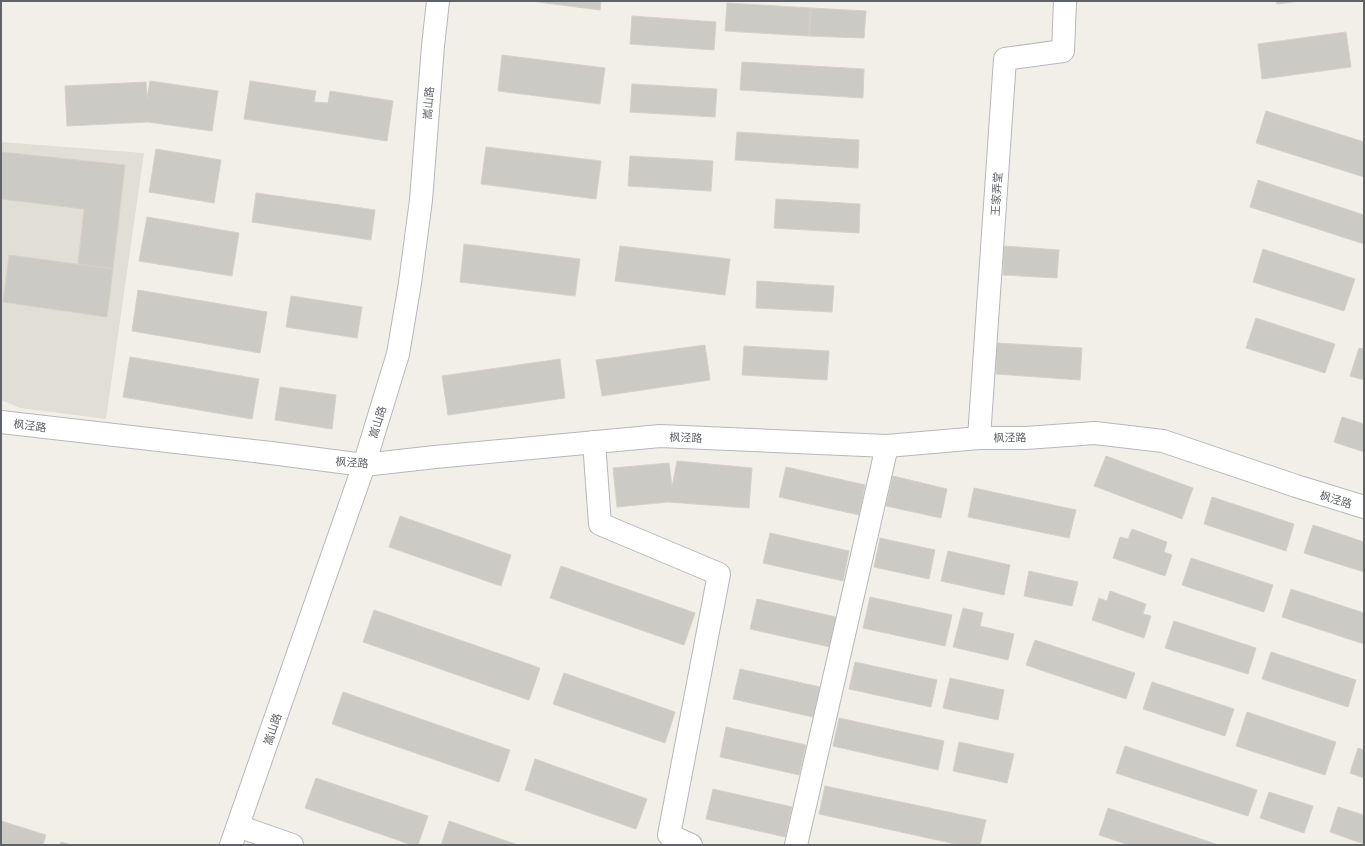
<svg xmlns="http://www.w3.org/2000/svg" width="1365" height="846" font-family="'Golos Text','Noto Sans SC',sans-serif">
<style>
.education{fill:#e1ded6}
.building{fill:#cccac5;stroke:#d6d1c6}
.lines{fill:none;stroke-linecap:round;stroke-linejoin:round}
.minor-casing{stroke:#b5b8bc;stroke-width:24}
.minor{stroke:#fff;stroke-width:22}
.labels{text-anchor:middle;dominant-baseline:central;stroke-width:4;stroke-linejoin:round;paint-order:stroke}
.street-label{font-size:11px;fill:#5f6368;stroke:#fff}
</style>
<rect width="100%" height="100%" fill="#f1efe8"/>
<polygon class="education" points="1,142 144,153 106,419 20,408 1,400"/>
<g class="building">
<polygon points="530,1 601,1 600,10"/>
<polygon points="1276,1 1301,1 1277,4"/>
<polygon points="727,3 811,8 809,36 725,31"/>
<polygon points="811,8 866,11 864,38 809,36"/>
<polygon points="632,16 716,22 714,50 630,44"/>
<polygon points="1346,32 1351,67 1262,79 1258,44"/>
<polygon points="502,55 605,68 600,104 498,91"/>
<polygon points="742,62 864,69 863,98 740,90"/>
<polygon points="150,81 218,91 212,131 148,122 67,126 65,86 146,82 147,98"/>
<polygon points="250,81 316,91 314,102 328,103 330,91 393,101 387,141 244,119"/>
<polygon points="632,84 717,89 715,117 630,112"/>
<polygon points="1266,111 1364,142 1364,177 1256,143"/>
<polygon points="737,132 859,140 858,168 735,160"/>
<polygon points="486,147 601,161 596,199 481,184"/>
<polygon points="156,149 221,160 214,203 149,192"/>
<polygon points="1,152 125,165 113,269 78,264 84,209 1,199"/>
<polygon points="630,156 713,161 711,191 628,186"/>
<polygon points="1258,180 1364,215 1364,244 1250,207"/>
<polygon points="256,193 375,210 371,240 252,222"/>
<polygon points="776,199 860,204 859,233 774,228"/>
<polygon points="147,217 239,233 232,276 139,261"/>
<polygon points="464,244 580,259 575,296 460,282"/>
<polygon points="620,246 730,259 725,295 615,281"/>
<polygon points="1004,246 1059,250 1057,278 1003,275"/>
<polygon points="1263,249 1355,279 1344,311 1253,282"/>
<polygon points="9,255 113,269 107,317 3,302"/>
<polygon points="757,281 834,286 832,312 756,308"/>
<polygon points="138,290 267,312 260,353 132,331"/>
<polygon points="291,296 362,307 357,338 286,327"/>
<polygon points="1256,318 1335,344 1325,373 1246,348"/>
<polygon points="997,343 1082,348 1080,380 996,374"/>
<polygon points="705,345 710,380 602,396 596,360"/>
<polygon points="744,346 829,351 827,380 742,375"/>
<polygon points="1359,348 1364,349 1364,380 1350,376"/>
<polygon points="130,357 259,379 252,419 123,397"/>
<polygon points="560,359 565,398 448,415 442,376"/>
<polygon points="280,387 336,395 332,429 275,420"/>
<polygon points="1342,417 1364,424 1364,452 1334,442"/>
<polygon points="1106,456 1193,488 1182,519 1094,486"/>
<polygon points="677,461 752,468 749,508 668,502 617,507 613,468 669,463 672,487"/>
<polygon points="786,467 865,485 859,515 779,497"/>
<polygon points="893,476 947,489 941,518 886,506"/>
<polygon points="974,488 1076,510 1069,538 968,517"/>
<polygon points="1212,497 1294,524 1286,551 1204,524"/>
<polygon points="400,516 511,555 501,586 389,547"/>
<polygon points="1313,525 1364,542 1364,572 1304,553"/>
<polygon points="1132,529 1167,542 1164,552 1172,555 1165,576 1113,558 1120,537 1128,539"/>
<polygon points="770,533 849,551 843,581 763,563"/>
<polygon points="880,538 935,550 929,579 874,567"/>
<polygon points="948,551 1010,565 1004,595 941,581"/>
<polygon points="1191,558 1273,585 1264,612 1182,585"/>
<polygon points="561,566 695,613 684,645 550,598"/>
<polygon points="1029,571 1078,582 1072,606 1024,596"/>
<polygon points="1291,589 1364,613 1364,644 1282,617"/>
<polygon points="1110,591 1146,604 1143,614 1151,616 1144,638 1092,620 1099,598 1107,601"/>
<polygon points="870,597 952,615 945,646 863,628"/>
<polygon points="757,599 836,617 830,647 750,629"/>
<polygon points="963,608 983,613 980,626 1014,634 1008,660 953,647"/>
<polygon points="374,610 540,668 529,700 363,642"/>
<polygon points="1174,621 1256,648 1248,674 1165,648"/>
<polygon points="1035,640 1135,673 1126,699 1026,665"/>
<polygon points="1271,652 1356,680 1348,707 1262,679"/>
<polygon points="855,662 937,680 931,707 849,689"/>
<polygon points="740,669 820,687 813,717 733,699"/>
<polygon points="564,673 675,712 665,743 553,704"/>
<polygon points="950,678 1004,690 998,720 943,708"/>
<polygon points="1152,682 1234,709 1225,736 1143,709"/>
<polygon points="343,692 510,750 499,782 332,724"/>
<polygon points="1247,712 1336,742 1325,775 1236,746"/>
<polygon points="839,718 944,741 938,770 833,746"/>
<polygon points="726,727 806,745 799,775 720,757"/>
<polygon points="959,742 1014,754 1007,783 953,771"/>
<polygon points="1125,746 1257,790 1248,816 1116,773"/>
<polygon points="1358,748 1364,750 1364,778 1350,773"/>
<polygon points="535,759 647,799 636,829 525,790"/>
<polygon points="316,778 428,816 418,845 412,845 305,808"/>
<polygon points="825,786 986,820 980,845 960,845 819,814"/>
<polygon points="713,789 792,807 785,837 706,819"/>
<polygon points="1269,792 1313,806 1304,833 1260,818"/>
<polygon points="1338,807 1364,815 1364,844 1330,832"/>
<polygon points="1108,808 1219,845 1129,845 1099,835"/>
<polygon points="1,821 46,835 43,845 1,845"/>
<polygon points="449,821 518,845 441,845"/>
<polygon points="61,842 72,845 60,845"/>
</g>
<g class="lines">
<g class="minor-casing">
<g id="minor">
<polyline points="1,422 271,453 364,465 435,457 660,436 887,446 979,438 1026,438 1095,433 1163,441 1296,486 1364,507"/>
<polyline points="979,438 1005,59 1063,51 1065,1"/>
<polyline points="594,442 600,524 719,574 669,835 691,845"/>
<polyline points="238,826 292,845"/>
<polyline points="231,845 364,465 398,354 410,283 421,200 433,46 438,1"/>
<polyline points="796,845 887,446"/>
</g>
</g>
<use href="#minor" class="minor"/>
</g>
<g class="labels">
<g class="street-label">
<text transform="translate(428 103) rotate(-86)">嵩山路</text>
<text transform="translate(996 194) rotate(-86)">王家弄堂</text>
<text transform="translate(377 422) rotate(-73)">嵩山路</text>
<text transform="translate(30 425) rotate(7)">枫泾路</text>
<text transform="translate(686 437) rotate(2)">枫泾路</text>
<text transform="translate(1010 437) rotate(-1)">枫泾路</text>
<text transform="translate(352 462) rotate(4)">枫泾路</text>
<text transform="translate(1336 499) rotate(17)">枫泾路</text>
<text transform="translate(272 729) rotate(-71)">嵩山路</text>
</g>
</g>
<rect width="1365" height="846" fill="none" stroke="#5f6368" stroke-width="4"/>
</svg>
